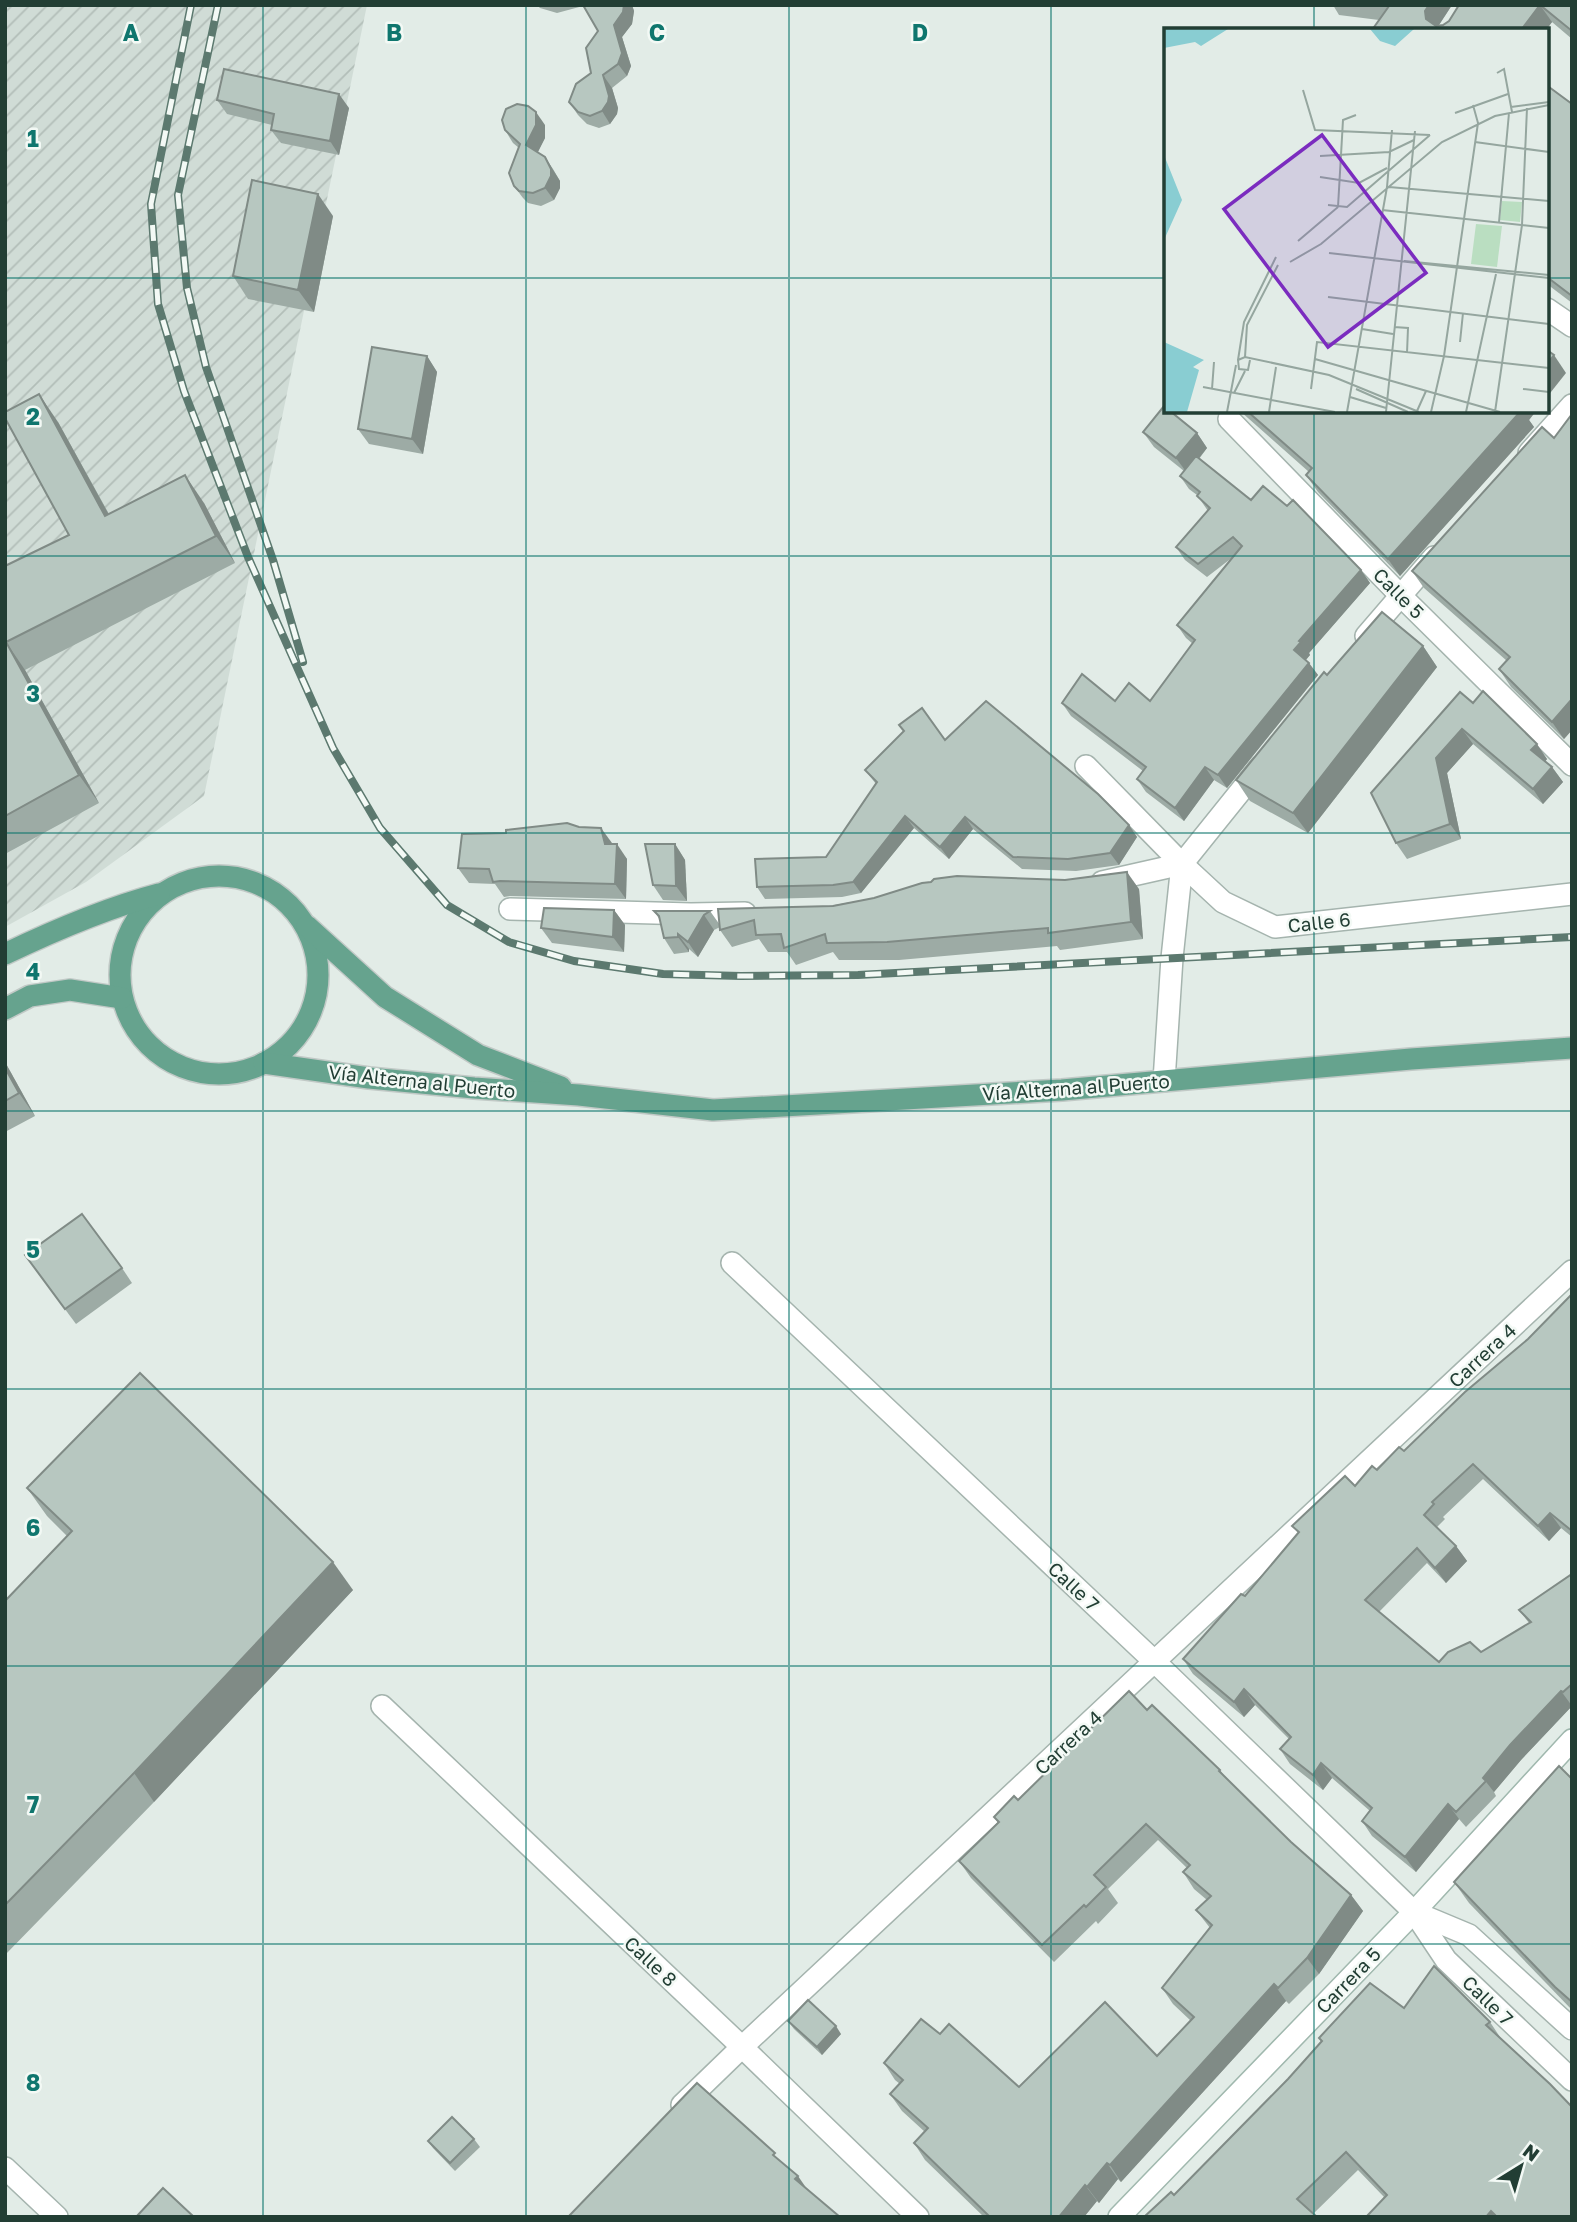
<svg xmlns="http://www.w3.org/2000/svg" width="1577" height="2222" font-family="'Golos Text',sans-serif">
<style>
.industrial{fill:url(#industrial-furrows)}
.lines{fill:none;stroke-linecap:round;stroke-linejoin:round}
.street-casing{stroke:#a5b4ae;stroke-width:24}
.secondary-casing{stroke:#a0b8ae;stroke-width:24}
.primary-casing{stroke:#c1c9c6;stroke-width:24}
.street{stroke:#fff;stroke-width:21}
.secondary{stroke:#fff;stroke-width:21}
.primary{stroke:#66a38e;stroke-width:21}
.rail-casing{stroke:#5c796f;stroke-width:8}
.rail{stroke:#f3f9f5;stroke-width:5;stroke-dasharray:16;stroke-linecap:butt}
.wall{fill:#9daba5}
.shaded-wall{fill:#808b86}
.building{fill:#b7c7c0;stroke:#808b86;stroke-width:2}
.grid{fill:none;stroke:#0f766e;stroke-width:2;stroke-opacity:0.55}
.labels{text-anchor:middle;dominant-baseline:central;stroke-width:5;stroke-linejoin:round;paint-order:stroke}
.street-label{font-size:19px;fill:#223e34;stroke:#f3f9f5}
.inset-road{fill:none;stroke:#95a69f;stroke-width:2}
.view{fill:#7b2cbf;fill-opacity:0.15;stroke:#7b2cbf;stroke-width:3.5}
.inset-edge{fill:none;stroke:#223e34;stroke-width:3.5}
.grid-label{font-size:23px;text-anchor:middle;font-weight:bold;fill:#0f766e;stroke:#f3f9f5;stroke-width:5;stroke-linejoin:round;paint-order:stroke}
</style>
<defs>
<pattern id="industrial-furrows" width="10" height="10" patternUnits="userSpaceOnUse" patternTransform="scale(1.75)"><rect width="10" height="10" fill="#d0dcd6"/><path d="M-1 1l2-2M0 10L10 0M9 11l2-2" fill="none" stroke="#b2beb8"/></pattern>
</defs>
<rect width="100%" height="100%" fill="#e2ece7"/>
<polygon class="industrial" points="5,5 367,5 204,796 86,882 5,927"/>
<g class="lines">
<g class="street-casing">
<g id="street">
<polyline points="1547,309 1572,326"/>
<polyline points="1229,419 1400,595 1572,765"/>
<polyline points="1529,453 1572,405"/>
<polyline points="1366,636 1434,557"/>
<polyline points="1086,766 1182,864 1223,902 1275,927 1572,894"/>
<polyline points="1182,864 1260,767"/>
<polyline points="1102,882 1182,864"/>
<polyline points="510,909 691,914 745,913"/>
<polyline points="1164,1081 1172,958 1182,864"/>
<polyline points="732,1263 1155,1662 1414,1912 1446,1960 1572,2080"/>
<polyline points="382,1706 742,2047 918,2217"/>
<polyline points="1414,1912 1469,1935 1572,2029"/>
<polyline points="682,2105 742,2047 1572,1271"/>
<polyline points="5,2168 57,2217"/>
</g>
</g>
<g class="secondary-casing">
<polyline id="secondary" points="1119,2217 1414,1912 1572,1740"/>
</g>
<g class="primary-casing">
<g id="primary">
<circle cx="219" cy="975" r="99"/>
<polyline points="307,926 385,997 478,1055 561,1087"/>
<path d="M5,954C55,930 106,908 159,894"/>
<polyline points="5,1009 30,996 70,990 122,998"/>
<polyline points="264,1063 369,1078 474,1088 579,1095 713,1110 1062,1090 1411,1059 1572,1048"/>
</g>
</g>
<use href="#street" class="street"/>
<use href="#secondary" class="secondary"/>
<use href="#primary" class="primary"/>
<g class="rail-casing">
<g id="rail">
<polyline points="191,5 151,204 158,304 184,391 248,557 333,748 380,828 447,905 509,942 574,961 663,974 741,976 858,975 1572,937"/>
<polyline points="218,5 178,195 187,288 206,367 273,560 303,662"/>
</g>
</g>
<use href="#rail" class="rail"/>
</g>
<g class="wall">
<polygon points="537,5 632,5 634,11 632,24 622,37 631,66 627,76 612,88 618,108 617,114 610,124 599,128 587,124 578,115 569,102 591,73 598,31 583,6 557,13 540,8"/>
<polygon points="1333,5 1452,5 1439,25 1443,25 1449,21 1459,5 1572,5 1572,39 1552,22 1546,30 1372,30 1379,20 1339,15"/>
<polygon points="1547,90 1572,104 1572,303 1547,284"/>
<polygon points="217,100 349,108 339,155 281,143 271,130 272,125 227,114"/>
<polygon points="545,125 545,138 537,153 545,157 553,169 560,181 560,188 554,200 541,206 528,203 523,198 514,186 519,148 513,143 505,130"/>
<polygon points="333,216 314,312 248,299 233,276"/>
<polygon points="427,356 437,372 423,454 369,444 358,429"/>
<polygon points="1240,411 1536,411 1529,420 1534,427 1400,576 1318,492 1306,475 1309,472"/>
<polygon points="1572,414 1572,730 1564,739 1511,687 1499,669 1507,661 1424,588 1412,571 1554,438"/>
<polygon points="58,422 109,514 204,503 235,563 25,670 99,803 5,854 5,566 69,535"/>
<polygon points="1143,432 1197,433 1207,448 1199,459 1251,500 1361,570 1370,583 1309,653 1310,655 1306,660 1318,675 1227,788 1214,780 1184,821 1146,792 1137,779 1143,771 1071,716 1062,703 1115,701 1150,701 1193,644 1186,638 1177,625 1233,557 1207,577 1185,560 1176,547 1208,511 1197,495 1189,489 1180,476 1184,471 1154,447"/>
<polygon points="1423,646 1437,667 1308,833 1250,801 1236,780 1327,675"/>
<polygon points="1460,692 1547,759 1545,762 1552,767 1563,782 1543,804 1473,744 1447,773 1461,839 1407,859 1396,843"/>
<polygon points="945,740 1129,825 1137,837 1119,865 1076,871 1022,869 973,829 949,859 914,828 861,893 842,897 765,899 757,887 826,857 876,784 865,770"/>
<polygon points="612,843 627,859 626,899 510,896 504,897 495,884 469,883 458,868"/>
<polygon points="675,844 685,860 687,901 663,900 653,885"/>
<polygon points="1139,889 1143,939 1060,950 1057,946 899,960 839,960 833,952 796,965 787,952 768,952 759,939 732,947 720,930 720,927 714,930 698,957 689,949 689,952 674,954 664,938 660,920 654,911 710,911 720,925 874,898"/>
<polygon points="614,910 625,925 624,952 552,943 541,928"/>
<polygon points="5,1062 35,1116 5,1132"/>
<polygon points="122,1268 132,1283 76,1324 36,1270"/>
<polygon points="1572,1294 1572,1537 1561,1528 1549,1541 1483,1479 1443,1517 1445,1519 1437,1527 1456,1546 1467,1561 1446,1583 1427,1563 1379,1612 1439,1662 1481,1652 1529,1623 1519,1610 1572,1574 1572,1706 1521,1760 1494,1792 1496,1796 1466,1827 1459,1819 1416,1872 1372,1836 1362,1821 1370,1811 1332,1778 1323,1790 1290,1764 1280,1749 1289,1739 1255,1705 1244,1717 1193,1674 1183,1659 1245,1596 1298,1533 1292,1526 1355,1486 1404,1451 1528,1339"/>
<polygon points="27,1488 353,1590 154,1802 5,1955 5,1601 67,1536 47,1516"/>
<polygon points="1147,1710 1220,1770 1227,1780 1291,1842 1351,1895 1363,1911 1319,1974 1289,2004 1286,2001 1121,2182 1118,2179 1099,2203 1097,2201 1084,2217 984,2217 925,2160 914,2143 925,2132 902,2111 890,2094 900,2084 895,2080 884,2063 940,2034 1019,2087 1157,2056 1191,2021 1173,2004 1162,1988 1210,1928 1196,1910 1207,1900 1194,1889 1183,1872 1187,1868 1158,1840 1108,1889 1118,1903 1098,1924 1096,1921 1054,1962 971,1878 959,1861 998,1823 994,1817"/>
<polygon points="1572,1779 1572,2010 1469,1903 1454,1882"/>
<polygon points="1404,2008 1490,2022 1502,2040 1572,2217 1366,2217 1384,2197 1358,2170 1313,2214 1174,2195 1288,2079 1321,2041 1319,2038"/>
<polygon points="788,2021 841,2034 822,2055 794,2029"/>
<polygon points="474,2139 480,2147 455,2171 433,2148 428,2141"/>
</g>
<g class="shaded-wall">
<polygon points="624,5 632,5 634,11 632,24 622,37 631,66 627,76 618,64 614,25"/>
<polygon points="1429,5 1452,5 1437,28 1426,19 1425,11"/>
<polygon points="1540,5 1552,22 1546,30 1521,30"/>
<polygon points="603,75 612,88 618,108 617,114 610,124 602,111"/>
<polygon points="339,94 349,108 339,155 330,141"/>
<polygon points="536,112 545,125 545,138 535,158 526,145"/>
<polygon points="545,157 560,181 560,188 554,200 545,188"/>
<polygon points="318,194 333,216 314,312 298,290"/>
<polygon points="1554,355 1566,373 1547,397 1547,364"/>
<polygon points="427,356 437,372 423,454 412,439"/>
<polygon points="39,394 58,422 125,544 105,516"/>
<polygon points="1520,411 1536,411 1529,420 1534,427 1400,576 1388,559"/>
<polygon points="1197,433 1207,448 1187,473 1176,458"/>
<polygon points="185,475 204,503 235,563 216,536"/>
<polygon points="1361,570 1370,583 1309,653 1310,655 1303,663 1294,650 1299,641"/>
<polygon points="6,642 25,670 99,803 79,775"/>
<polygon points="1423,646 1437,667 1308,833 1293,813"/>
<polygon points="1309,663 1318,675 1227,788 1218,775"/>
<polygon points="1572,699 1572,730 1564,739 1552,722"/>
<polygon points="1462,729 1473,744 1447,773 1461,839 1450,824 1436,758"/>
<polygon points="1537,744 1547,759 1542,765 1531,750"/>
<polygon points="1205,767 1214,780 1184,821 1175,808"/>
<polygon points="1552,767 1563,782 1543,804 1533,789"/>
<polygon points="905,816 914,828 861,893 853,882"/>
<polygon points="965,817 973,829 949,859 940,847"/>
<polygon points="1129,825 1137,837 1119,865 1110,853"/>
<polygon points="601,828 612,843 615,859 605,844"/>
<polygon points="617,844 627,859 626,899 615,884"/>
<polygon points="675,844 685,860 687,901 676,886"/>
<polygon points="1127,872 1139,889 1143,939 1131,922"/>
<polygon points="614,910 625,925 624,952 613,937"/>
<polygon points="704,915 714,930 698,957 688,942"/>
<polygon points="678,934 689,949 689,952 678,937"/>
<polygon points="5,1062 35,1116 19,1093 5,1068"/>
<polygon points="1550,1513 1561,1528 1549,1541 1538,1526"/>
<polygon points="1456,1546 1467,1561 1446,1583 1435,1568"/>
<polygon points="333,1562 353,1590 154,1802 134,1773"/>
<polygon points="1244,1689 1255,1705 1244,1717 1234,1702"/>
<polygon points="1561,1691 1572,1706 1521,1760 1494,1792 1483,1778 1510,1745"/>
<polygon points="1321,1763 1332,1778 1323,1790 1313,1775"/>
<polygon points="1448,1804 1459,1819 1416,1872 1405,1857"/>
<polygon points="1351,1895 1363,1911 1319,1974 1307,1958"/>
<polygon points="1274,1984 1286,2001 1121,2182 1110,2165"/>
<polygon points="836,2026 841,2034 822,2055 817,2047"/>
<polygon points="1107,2163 1118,2179 1099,2203 1087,2187"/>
<polygon points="798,2176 811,2195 795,2179"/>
<polygon points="1085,2185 1097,2201 1084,2217 1059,2217"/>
<polygon points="1491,2211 1495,2217 1486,2217"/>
</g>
<g class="building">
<polygon points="583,5 624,5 623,12 614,25 622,53 618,64 603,75 609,96 608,102 602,111 590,116 578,112 569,102 576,84 591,73 586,48 598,31"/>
<polygon points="1381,5 1429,5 1425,11 1426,19 1436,26 1443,25 1449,21 1459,5 1572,5 1572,31 1540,5 1521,30 1372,30 1389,6"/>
<polygon points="224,69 339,94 330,141 271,130 274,114 217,100"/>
<polygon points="1549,87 1572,104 1572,296 1547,277 1547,90"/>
<polygon points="517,104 528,106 536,112 536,125 526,145 545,157 551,169 551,176 545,188 533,193 519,191 514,186 509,173 520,144 505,130 502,120 506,109"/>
<polygon points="252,180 318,194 298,290 233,276"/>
<polygon points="372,347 427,356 412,439 358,429"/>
<polygon points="1547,350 1554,355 1547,364"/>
<polygon points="39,394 105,516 185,475 216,536 6,642 79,775 5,816 5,566 69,535 5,418 5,412"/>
<polygon points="1164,406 1166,408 1166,411 1170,411 1197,433 1176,458 1143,432"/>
<polygon points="1247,411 1521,411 1388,559 1306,475 1312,468"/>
<polygon points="1572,414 1572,699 1552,722 1499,669 1510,657 1412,571 1542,427 1554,438"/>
<polygon points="1196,456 1251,500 1263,486 1287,506 1293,500 1361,570 1299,641 1301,642 1294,650 1309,663 1218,775 1205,767 1175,808 1137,779 1146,767 1062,703 1082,674 1115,701 1129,683 1150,701 1195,640 1177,625 1242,546 1233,537 1198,564 1176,547 1210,508 1197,496 1200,492 1180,476"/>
<polygon points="1382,612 1423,646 1293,813 1236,780 1324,672 1327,675"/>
<polygon points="1483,691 1537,744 1531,750 1552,767 1533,789 1462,729 1436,758 1450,824 1396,843 1371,793 1460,692 1473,703"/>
<polygon points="986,701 1098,794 1129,825 1110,853 1068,859 1013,857 965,817 940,847 905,816 853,882 833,885 757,887 755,859 826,857 877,782 865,770 904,731 899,725 922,708 945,740"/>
<polygon points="567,823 579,827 601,828 605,844 617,844 615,884 500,881 493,882 489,869 458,868 462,834 506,833 506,830"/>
<polygon points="645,844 675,844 676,886 653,885"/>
<polygon points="1127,872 1131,922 1048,933 1048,928 887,942 827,943 825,934 784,948 781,934 756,935 754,920 720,930 718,909 833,906 874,898 922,883 931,882 934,879 957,876 1065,880"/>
<polygon points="544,908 614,910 613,937 541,928"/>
<polygon points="654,911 710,911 704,915 688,942 678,934 678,937 664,938 659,916"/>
<polygon points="5,1068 19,1093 5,1101"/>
<polygon points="82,1214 122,1268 65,1309 25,1255"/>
<polygon points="1572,1294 1572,1531 1550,1513 1538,1526 1473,1464 1432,1502 1434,1504 1424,1515 1456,1546 1435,1568 1417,1548 1365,1600 1439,1662 1448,1652 1470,1642 1481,1652 1531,1622 1519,1610 1572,1574 1572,1684 1563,1692 1561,1691 1510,1745 1483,1778 1486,1781 1456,1812 1448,1804 1405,1857 1362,1821 1372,1808 1321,1763 1313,1775 1280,1749 1291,1737 1244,1689 1234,1702 1183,1659 1241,1594 1245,1596 1299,1532 1292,1526 1345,1476 1355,1486 1372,1466 1377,1470 1399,1447 1404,1451 1465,1392 1528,1339"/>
<polygon points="140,1373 333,1562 134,1773 5,1905 5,1601 72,1531 27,1488"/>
<polygon points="1129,1691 1147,1710 1152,1705 1220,1770 1219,1771 1291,1842 1351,1895 1307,1958 1278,1988 1274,1984 1110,2165 1107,2163 1087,2187 1085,2185 1059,2217 990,2217 914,2143 928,2128 890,2094 903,2080 884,2063 921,2019 940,2034 949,2024 1019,2087 1105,2002 1157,2056 1194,2017 1162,1988 1212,1925 1196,1910 1211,1896 1183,1872 1190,1865 1146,1824 1094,1875 1106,1887 1086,1907 1084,1905 1042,1945 959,1861 999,1822 994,1817 1014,1796 1018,1800"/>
<polygon points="1559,1766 1572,1779 1572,2002 1555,1987 1454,1882"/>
<polygon points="1434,1966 1490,2022 1486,2025 1550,2084 1572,2107 1572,2217 1497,2217 1491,2211 1486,2217 1366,2217 1387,2195 1346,2152 1297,2199 1317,2217 1144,2217 1171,2192 1174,2195 1288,2079 1322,2041 1319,2038 1370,1983 1404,2008"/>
<polygon points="808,2000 836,2026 817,2047 788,2021"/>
<polygon points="697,2083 775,2153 773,2155 798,2176 795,2179 840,2217 568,2217"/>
<polygon points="452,2117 474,2139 450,2163 428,2141"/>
<polygon points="163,2188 194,2217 136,2217"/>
</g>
<path class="grid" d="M263,5V2217M526,5V2217M789,5V2217M1051,5V2217M1314,5V30M5,278H1166M1547,278H1572M1314,411V2217M5,556H1572M5,833H1572M5,1111H1572M5,1389H1572M5,1666H1572M5,1944H1572"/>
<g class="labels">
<g class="street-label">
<text transform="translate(1399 593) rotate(45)">Calle 5</text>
<text transform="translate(1319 922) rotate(-6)">Calle 6</text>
<text transform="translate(422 1081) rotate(6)">Vía Alterna al Puerto</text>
<text transform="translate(1076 1087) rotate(-4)">Vía Alterna al Puerto</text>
<text transform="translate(1482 1355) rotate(-43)">Carrera 4</text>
<text transform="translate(1074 1586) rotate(43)">Calle 7</text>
<text transform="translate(1068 1742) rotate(-43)">Carrera 4</text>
<text transform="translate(651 1961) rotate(43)">Calle 8</text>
<text transform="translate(1348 1980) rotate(-46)">Carrera 5</text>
<text transform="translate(1488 2000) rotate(44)">Calle 7</text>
</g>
</g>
<g transform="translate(1164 28)">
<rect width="385" height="385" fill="#e2ece7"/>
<path d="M338,173L358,174L356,194L336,192Z" fill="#badec1"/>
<path d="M312,196L338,198L333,239L307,236Z" fill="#badec1"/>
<path d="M0,1H64L37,18L31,14L0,20ZM206,1H250L231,18L216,13ZM0,127L18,172L0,212ZM0,314L40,332L29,339L35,342L23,384H0Z" fill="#89cdd2"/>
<path class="inset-road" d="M333,45L340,41L348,84M139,62L151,102L266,107M347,79L385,74M291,85L344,66M311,114L385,124M156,128L225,124L250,112M156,149L195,155L223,140M225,159L385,173M164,177L183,179L266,107M174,179L179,92L192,87M218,182L385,200M335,194L345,85M134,213L174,179M165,225L385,250M240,233L385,247M126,234L157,216L278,114L331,88L385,77M164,269L385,296M230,299L244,300L243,325M198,301L229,306M296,314L299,285M81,329L83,297L114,237M151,331L336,384M74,332L80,294L112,229M86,332L84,342L75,341L74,332L81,329L165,347L255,384M39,359L171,384M48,361L50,334M147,361L153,314L385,340M192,361L244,384M359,361L385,364M70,365L81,343M186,369L222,380M253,383L262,363M63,384L72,337M105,384L112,339M183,384L223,159L228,102M222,384L251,103M267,384L280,328L314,95L309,77M302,384L332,246M331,384L358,197L363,80"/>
<path class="view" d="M158,107L262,245L164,319L60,181Z"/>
<rect width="385" height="385" class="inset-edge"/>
</g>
<g class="grid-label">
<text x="131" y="41">A</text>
<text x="394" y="41">B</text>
<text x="657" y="41">C</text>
<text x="920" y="41">D</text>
<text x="33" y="147">1</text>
<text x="33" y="425">2</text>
<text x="33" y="702">3</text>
<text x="33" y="980">4</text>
<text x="33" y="1258">5</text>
<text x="33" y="1536">6</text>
<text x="33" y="1813">7</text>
<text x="33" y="2091">8</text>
</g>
<rect width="1577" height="2222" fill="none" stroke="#223e34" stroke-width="14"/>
<g transform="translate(1521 2166) rotate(37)" stroke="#f3f9f5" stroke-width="5" paint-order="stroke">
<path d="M0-5L12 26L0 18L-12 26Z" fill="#223e34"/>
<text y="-10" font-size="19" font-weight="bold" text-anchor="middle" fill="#223e34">N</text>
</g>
</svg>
